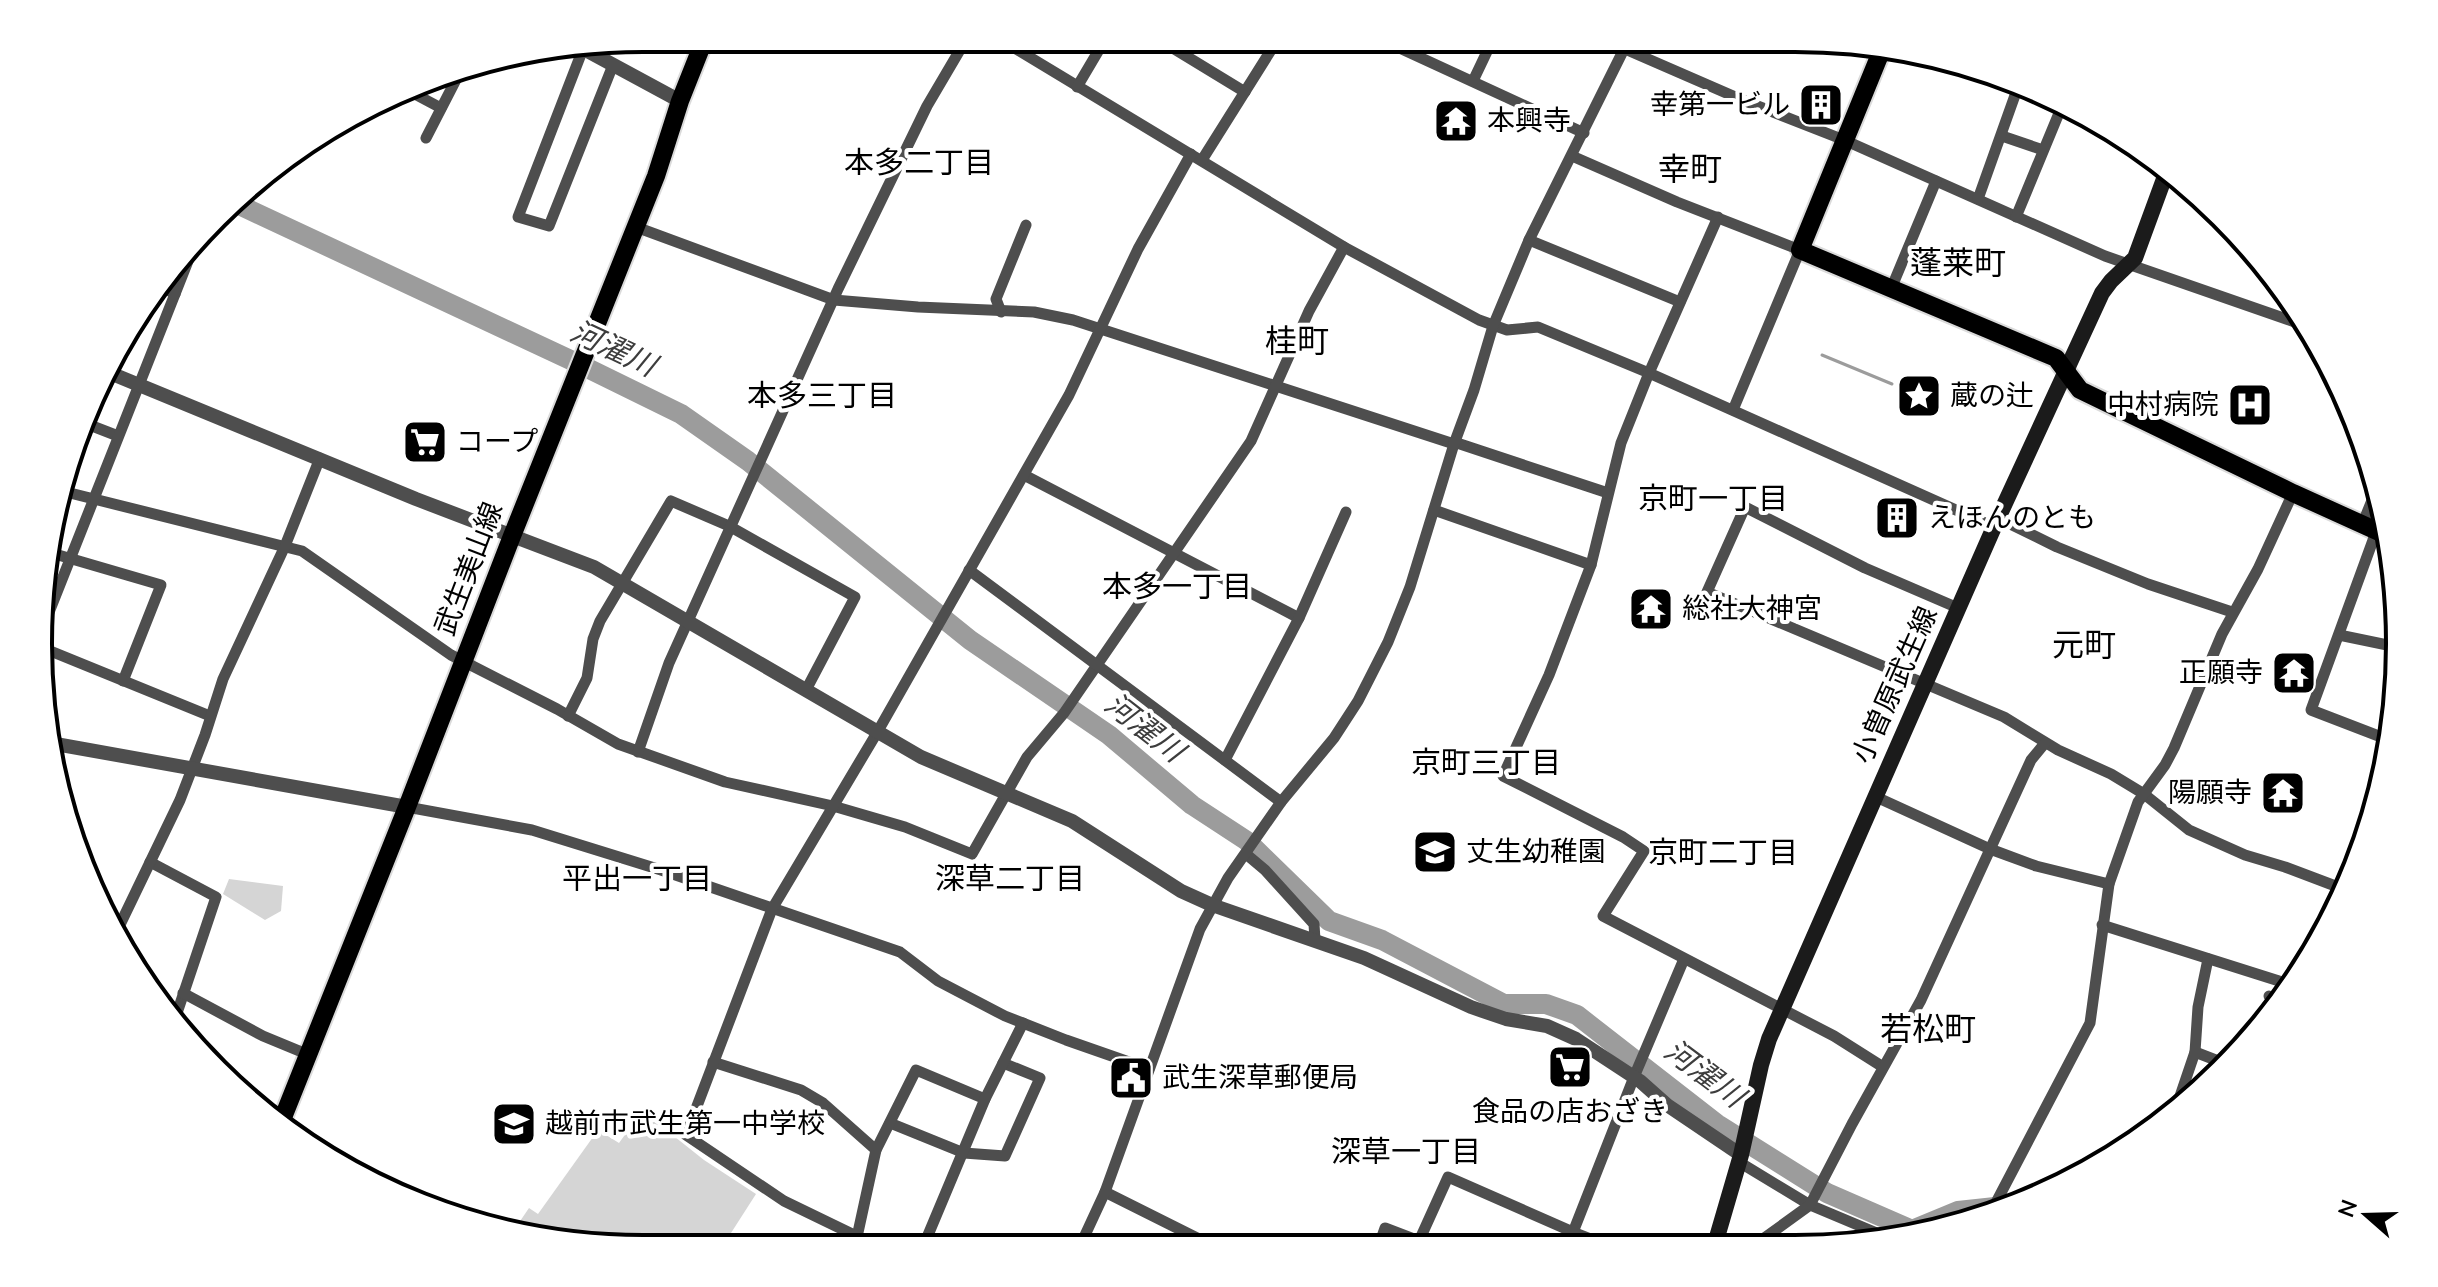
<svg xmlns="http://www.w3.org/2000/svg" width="2438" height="1287" font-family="'Nunito Sans','Noto Sans JP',sans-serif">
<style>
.green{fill:#d5d5d5}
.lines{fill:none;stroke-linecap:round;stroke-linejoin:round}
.stream{stroke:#9c9c9c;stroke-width:3}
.river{stroke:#9c9c9c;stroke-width:20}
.primary-casing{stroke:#dbdbdb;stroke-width:22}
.minor{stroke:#4e4e4e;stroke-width:11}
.tertiary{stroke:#4e4e4e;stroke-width:14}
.secondary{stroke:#1b1b1b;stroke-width:16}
.primary{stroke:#000;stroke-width:18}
.labels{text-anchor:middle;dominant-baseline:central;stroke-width:8;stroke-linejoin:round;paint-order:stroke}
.poi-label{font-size:28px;fill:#000;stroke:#fff;text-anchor:start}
.street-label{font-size:28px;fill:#000;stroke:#fff}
.neighbourhood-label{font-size:30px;fill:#000;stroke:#fff}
.water-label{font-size:30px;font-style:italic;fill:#3d3d3d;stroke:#fff}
.quarter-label{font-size:32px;fill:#000;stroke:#fff}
.rim{fill:none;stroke:#000;stroke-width:4}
</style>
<rect width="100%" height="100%" fill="#fff"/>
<g class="green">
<polygon points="229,879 283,886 281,911 265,920 223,894"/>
<polygon points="640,1114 676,1134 675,1137 704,1160 756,1194 722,1247 604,1248 512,1233 529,1208 538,1214 598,1130 619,1143"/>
</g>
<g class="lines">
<polyline class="stream" points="1822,355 1892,384"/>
<polyline class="river" points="237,204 577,363 681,414 748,461 970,640 1109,735 1192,805 1247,841 1329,921 1382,940 1504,1004 1546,1004 1577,1015 1717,1124 1827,1193 1912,1230 1958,1211 2023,1204"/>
<g class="primary-casing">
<g id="primary">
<polyline points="1883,47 1800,250 2056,358 2080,390 2293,493 2388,536"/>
<polyline points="282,1120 407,807 512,536 656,176 680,101 705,38"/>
</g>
</g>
<g class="minor">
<polyline points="998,38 1344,247 1479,320 1507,330 1538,327 1649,373 1994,527"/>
<polyline points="1158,39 1245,92"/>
<polyline points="1380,39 1584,133"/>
<polyline points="1602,39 1740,99 1844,140 2105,256 2309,327"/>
<polyline points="583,49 518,217 549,226 613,65"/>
<polyline points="1473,81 1493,39"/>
<polyline points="1077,87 1106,38"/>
<polyline points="409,91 441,108"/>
<polyline points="2002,136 2043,150"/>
<polyline points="426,138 462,68"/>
<polyline points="1572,156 1677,202 1800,250 1733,410"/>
<polyline points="1202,160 1278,39"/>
<polyline points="1978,199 2019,84"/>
<polyline points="1718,217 1649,373 1621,443 1591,565 1549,675 1503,776 1623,837 1644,851 1603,916 1834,1036 1883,1067"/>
<polyline points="2016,217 2064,101"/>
<polyline points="636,227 834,300 918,307 1034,312 1073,320 1454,444"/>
<polyline points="1529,240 1680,302"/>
<polyline points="160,286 175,294"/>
<polyline points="1891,289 1936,181"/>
<polyline points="1001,312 996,299 1026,225"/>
<polyline points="87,424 118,436"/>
<polyline points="1454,442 1608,493"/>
<polyline points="1024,475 1299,618"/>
<polyline points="58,490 302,551 451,655 557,709 618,744 725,782 833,806 905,827 972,854 1027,757 1064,713 1251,441 1309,311 1344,247"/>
<polyline points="1434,510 1591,565"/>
<polyline points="1998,518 2057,547 2148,584 2232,612"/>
<polyline points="2362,525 2377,488"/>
<polyline points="2376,532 2311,710 2389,740"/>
<polyline points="48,552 161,585 123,681"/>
<polyline points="969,570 1281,802"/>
<polyline points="1958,608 1865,568 1745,507 1707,592 2004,717 2058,750 2111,774 2144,794 2189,830 2245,855 2285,867 2346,890"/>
<polyline points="2339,635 2397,647"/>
<polyline points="43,648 210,716"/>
<polyline points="41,654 44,625 192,251"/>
<polyline points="568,716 587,678 593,639 600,621 671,501 729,526 855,597 806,690"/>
<polyline points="638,752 669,663 838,289 927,106 967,38"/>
<polyline points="1225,760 1299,618 1346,512"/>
<polyline points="1874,796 1990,849 2036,866 2109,884"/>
<polyline points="407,807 532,830 661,870 900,952 938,981 1005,1016 1066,1040 1149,1069"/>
<polyline points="1246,854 1265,870 1314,924 1315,940"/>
<polyline points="150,862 216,897 176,1016"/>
<polyline points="2102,925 2279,981"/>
<polyline points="116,933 180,800 205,735 223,679 285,546 320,458"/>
<polyline points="183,993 263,1036 309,1055"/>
<polyline points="2269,996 2279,1000"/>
<polyline points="2195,1052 2226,1064"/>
<polyline points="713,1062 801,1090 823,1103 876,1150"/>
<polyline points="2176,1108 2195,1052 2198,1007 2208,959"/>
<polyline points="890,1123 964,1153 1005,1156 1040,1078 1003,1063"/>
<polyline points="1739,1162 1810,1205 1891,1239"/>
<polyline points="1105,1192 1213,1246"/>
<polyline points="1991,1212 2090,1023 2109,884 2138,802 2165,765 2174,748 2222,634 2258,569 2293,493"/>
<polyline points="857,1237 876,1150 916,1070 985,1099"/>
<polyline points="1756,1244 1810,1205 1852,1124 1921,1000 2031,760 2045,743"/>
<polyline points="1379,1245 1385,1228 1419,1241 1448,1177 1573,1232 1606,1245"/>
<polyline points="1568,1245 1634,1077 1684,959"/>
<polyline points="1080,1246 1105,1192 1200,929 1228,878 1281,802 1334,738 1358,701 1388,642 1410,587 1454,444 1474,390 1493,326 1529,240 1629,39"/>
<polyline points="879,1247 784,1201 686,1135 772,909 878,731 1069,395 1138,249 1191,154"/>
<polyline points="923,1247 985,1099 1023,1023"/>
</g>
<g class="tertiary">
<polyline points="582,48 680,101"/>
<polyline points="110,373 416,499 594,567 921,757 1072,821 1181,891 1212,905 1364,958 1471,1007 1506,1019 1547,1026 1576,1039 1640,1081 1667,1105 1741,1155"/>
<polyline points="50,743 407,807"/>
</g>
<polyline class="secondary" points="1715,1244 1741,1155 1761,1065 1769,1039 1994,527 2102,293 2111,281 2135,258 2168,168"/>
<use href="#primary" class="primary"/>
</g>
<defs>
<g id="building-square" transform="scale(2.3)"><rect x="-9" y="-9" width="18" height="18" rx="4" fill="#000" stroke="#fff"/><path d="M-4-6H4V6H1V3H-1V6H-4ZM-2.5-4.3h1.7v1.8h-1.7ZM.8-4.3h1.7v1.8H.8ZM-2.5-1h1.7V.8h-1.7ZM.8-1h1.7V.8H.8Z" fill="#fff"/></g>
<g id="temple-square" transform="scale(2.3)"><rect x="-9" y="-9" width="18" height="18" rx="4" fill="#000" stroke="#fff"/><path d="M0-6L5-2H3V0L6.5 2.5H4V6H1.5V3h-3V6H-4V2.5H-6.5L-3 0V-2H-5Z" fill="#fff"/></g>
<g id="sight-square" transform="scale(2.3)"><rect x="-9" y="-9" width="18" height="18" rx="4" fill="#000" stroke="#fff"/><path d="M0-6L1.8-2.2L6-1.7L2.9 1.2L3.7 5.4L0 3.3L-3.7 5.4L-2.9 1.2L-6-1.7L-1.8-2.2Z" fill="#fff"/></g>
<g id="hospital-square" transform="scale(2.3)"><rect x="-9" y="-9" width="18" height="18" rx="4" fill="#000" stroke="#fff"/><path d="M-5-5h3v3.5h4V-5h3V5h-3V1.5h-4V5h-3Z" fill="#fff"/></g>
<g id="supermarket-square" transform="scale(2.3)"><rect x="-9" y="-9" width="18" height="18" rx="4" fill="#000" stroke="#fff"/><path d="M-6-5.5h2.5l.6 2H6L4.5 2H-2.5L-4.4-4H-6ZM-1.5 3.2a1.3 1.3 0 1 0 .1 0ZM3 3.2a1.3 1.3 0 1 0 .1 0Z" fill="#fff"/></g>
<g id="school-square" transform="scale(2.3)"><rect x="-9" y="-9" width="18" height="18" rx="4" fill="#000" stroke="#fff"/><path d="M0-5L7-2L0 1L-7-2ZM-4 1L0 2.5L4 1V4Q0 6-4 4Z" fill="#fff"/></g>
<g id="civic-square" transform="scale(2.3)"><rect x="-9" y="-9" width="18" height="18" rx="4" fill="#000" stroke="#fff"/><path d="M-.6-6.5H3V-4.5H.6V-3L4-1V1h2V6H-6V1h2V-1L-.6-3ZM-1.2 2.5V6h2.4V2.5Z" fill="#fff"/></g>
</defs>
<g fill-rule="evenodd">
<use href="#building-square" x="1821" y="105"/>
<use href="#temple-square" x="1456" y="121"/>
<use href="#sight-square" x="1919" y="396"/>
<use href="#hospital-square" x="2250" y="405"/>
<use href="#supermarket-square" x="425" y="442"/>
<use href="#building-square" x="1897" y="518"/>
<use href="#temple-square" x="1651" y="609"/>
<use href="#temple-square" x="2294" y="673"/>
<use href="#temple-square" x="2283" y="793"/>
<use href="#school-square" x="1435" y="852"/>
<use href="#supermarket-square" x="1570" y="1067"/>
<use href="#civic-square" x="1131" y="1078"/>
<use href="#school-square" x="514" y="1124"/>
</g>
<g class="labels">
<g class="poi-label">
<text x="1790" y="105" text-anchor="end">幸第一ビル</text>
<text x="1487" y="121">本興寺</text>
<text x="1950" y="396">蔵の辻</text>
<text x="2219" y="405" text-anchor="end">中村病院</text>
<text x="456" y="442">コープ</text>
<text x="1928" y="518">えほんのとも</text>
<text x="1682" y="609">総社大神宮</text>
<text x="2263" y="673" text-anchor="end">正願寺</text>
<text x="2252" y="793" text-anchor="end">陽願寺</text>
<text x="1466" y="852">丈生幼稚園</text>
<text x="1162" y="1078">武生深草郵便局</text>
<text x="1570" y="1112" text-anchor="middle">食品の店おざき</text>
<text x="545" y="1124">越前市武生第一中学校</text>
</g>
<g class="street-label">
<text transform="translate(469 569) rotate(-69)">武生美山線</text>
<text transform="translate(1895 685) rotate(-66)">小曽原武生線</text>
</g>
<g class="neighbourhood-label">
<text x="919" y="163">本多二丁目</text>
<text x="822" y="396">本多三丁目</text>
<text x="1713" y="499">京町一丁目</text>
<text x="1177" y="587">本多一丁目</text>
<text x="1486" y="763">京町三丁目</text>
<text x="1723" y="853">京町二丁目</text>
<text x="637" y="879">平出一丁目</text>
<text x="1010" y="879">深草二丁目</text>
<text x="1406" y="1152">深草一丁目</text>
</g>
<g class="water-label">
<text transform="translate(613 349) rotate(25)">河濯川</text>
<text transform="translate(1144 728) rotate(38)">河濯川</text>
<text transform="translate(1704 1074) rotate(37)">河濯川</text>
</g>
<g class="quarter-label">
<text x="1690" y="169">幸町</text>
<text x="1958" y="263">蓬莱町</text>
<text x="1297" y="341">桂町</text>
<text x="2084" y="645">元町</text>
<text x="1928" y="1029">若松町</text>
</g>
</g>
<path d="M0 0H2438V1287H0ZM643 52H1795A591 591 0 0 1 2386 643V644A591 591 0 0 1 1795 1235H643A591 591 0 0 1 52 644V643A591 591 0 0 1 643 52Z" fill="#fff" fill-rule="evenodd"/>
<path class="rim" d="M643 52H1795A591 591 0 0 1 2386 643V644A591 591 0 0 1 1795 1235H643A591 591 0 0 1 52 644V643A591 591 0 0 1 643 52Z"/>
<g transform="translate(2366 1215) rotate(290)" stroke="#ffffff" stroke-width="6" paint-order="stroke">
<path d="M0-6L14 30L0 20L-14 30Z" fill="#000000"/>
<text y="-12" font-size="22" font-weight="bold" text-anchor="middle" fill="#000000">N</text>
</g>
</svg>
